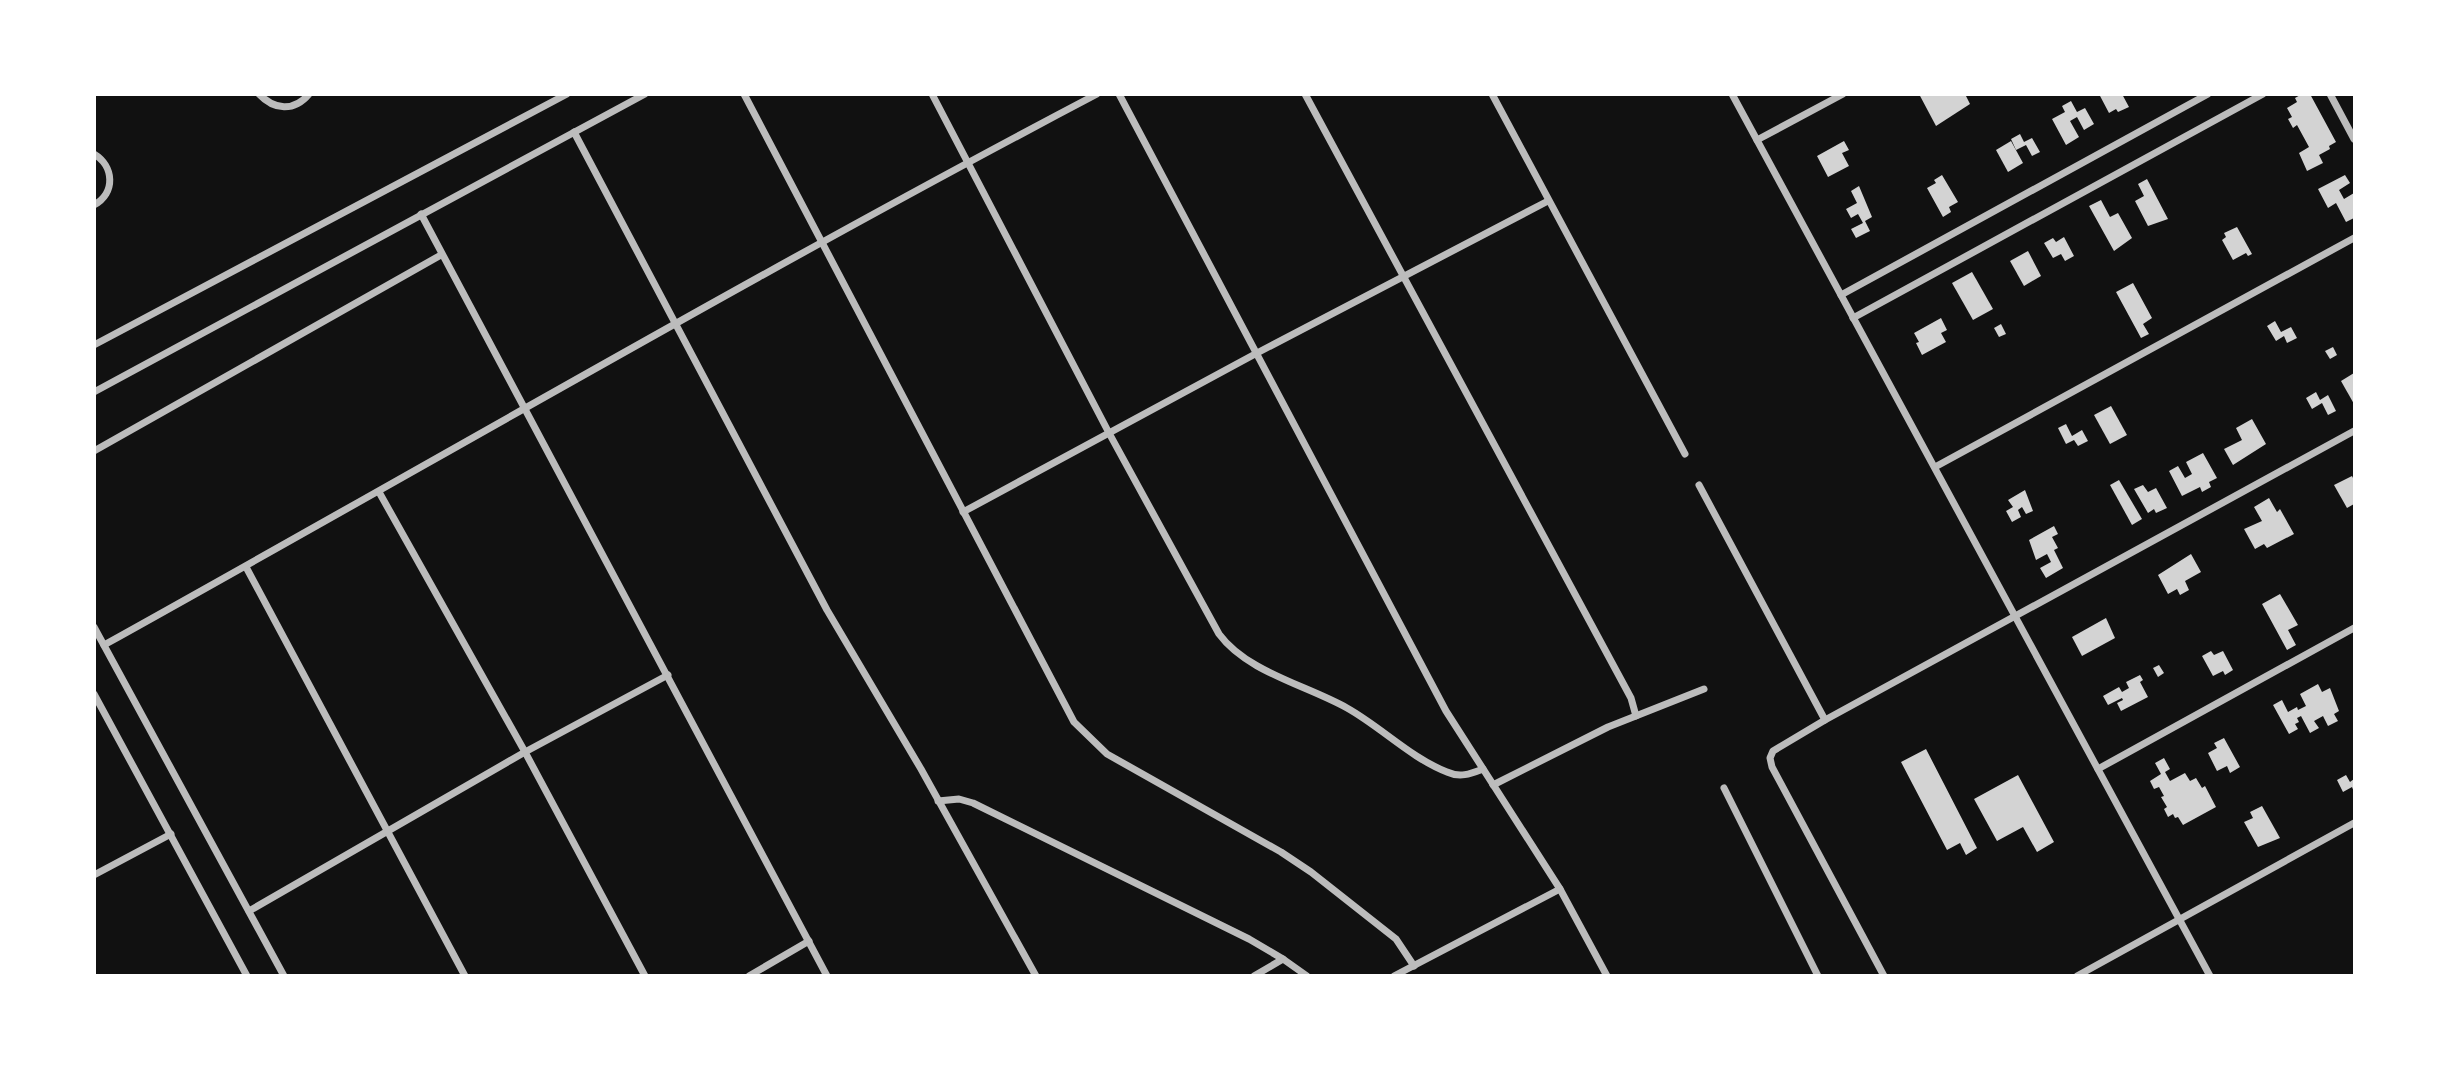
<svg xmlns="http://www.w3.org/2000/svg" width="2449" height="1070" font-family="Lato,sans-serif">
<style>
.building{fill:#d3d3d3}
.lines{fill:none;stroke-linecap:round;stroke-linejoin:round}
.minor{stroke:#bcbcbc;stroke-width:7}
</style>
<rect width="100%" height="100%" fill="#111"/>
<g class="building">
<polygon points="1919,94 1965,94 1970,104 1936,126"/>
<polygon points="2099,94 2122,94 2129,107 2118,112 2116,109 2109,113"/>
<polygon points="2302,94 2310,94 2336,142 2329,146 2330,149 2319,155 2323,163 2307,171 2299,153 2309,147 2297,125 2293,128 2288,119 2292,117 2287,108 2297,102 2295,98"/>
<polygon points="2071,101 2077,112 2085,108 2094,124 2084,130 2077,117 2070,121 2079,137 2066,145 2052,119 2065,112 2062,106"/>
<polygon points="2020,134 2024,142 2032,138 2040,152 2032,156 2026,145 2016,150 2011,139"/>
<polygon points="1844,141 1849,150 1842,153 1849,166 1828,177 1817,156"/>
<polygon points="2011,141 2023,163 2008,172 1996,150"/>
<polygon points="1942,175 1958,202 1949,207 1951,212 1943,217 1927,188 1936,183 1934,180"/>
<polygon points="2345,175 2350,183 2339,190 2344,199 2354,193 2354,218 2346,222 2336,203 2328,208 2318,189"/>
<polygon points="2147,179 2168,219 2148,226 2135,201 2144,196 2138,184"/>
<polygon points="1859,186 1872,217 1865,221 1870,231 1856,238 1851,229 1863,223 1858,214 1851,218 1846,209 1857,203 1851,191"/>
<polygon points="2101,200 2110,217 2118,213 2132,238 2114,251 2089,206"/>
<polygon points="2237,227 2252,254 2248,256 2246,253 2233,260 2222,240 2226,237 2224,233"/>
<polygon points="2064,237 2074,256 2065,261 2061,254 2053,258 2044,243 2053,238 2056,242"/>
<polygon points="2028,251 2041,276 2024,286 2010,261"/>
<polygon points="1972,272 1993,309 1973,320 1952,283"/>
<polygon points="2133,283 2152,318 2143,324 2149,334 2141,338 2116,292"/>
<polygon points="1941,318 1947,330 1941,333 1946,342 1922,355 1916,343 1919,342 1914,333"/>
<polygon points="2275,321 2281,332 2291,327 2297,338 2287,343 2284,336 2276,341 2267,326"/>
<polygon points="2001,324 2006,334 1999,337 1994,328"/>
<polygon points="2333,347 2337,355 2330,359 2325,351"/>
<polygon points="2354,373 2354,404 2341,381"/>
<polygon points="2316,392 2320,400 2328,395 2336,411 2328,415 2322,403 2312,409 2306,398"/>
<polygon points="2111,406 2127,435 2110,444 2094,415"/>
<polygon points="2252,419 2266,444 2233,465 2224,449 2242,440 2236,428"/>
<polygon points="2066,424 2072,436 2082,430 2088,441 2078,446 2074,440 2066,444 2058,428"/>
<polygon points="2203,453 2217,478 2209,482 2211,487 2202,492 2200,487 2182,496 2169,471 2178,466 2185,478 2192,474 2186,462"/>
<polygon points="2352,476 2354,480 2354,504 2347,508 2334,485"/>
<polygon points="2119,480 2142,519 2132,525 2110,485"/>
<polygon points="2143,485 2148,492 2156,488 2167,508 2156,513 2154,509 2148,513 2134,489"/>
<polygon points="2025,490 2033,511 2026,514 2022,507 2018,510 2021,517 2012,522 2006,511 2013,507 2008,500"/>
<polygon points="2269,498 2277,512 2280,509 2294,534 2267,548 2264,544 2255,549 2244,529 2262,521 2254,507"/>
<polygon points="2054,526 2058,534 2052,537 2058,548 2054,550 2063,568 2046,578 2040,568 2051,562 2047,554 2036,560 2029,540"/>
<polygon points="2191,554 2201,572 2185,581 2189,590 2180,595 2177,589 2168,594 2158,575"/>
<polygon points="2280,594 2298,625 2288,630 2296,645 2287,650 2262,604"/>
<polygon points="2106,618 2115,638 2082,656 2072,637"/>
<polygon points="2211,651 2214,655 2223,651 2233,670 2225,675 2223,671 2213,676 2202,656"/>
<polygon points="2159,665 2164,673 2158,677 2153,668"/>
<polygon points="2140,675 2143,680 2140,682 2148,697 2121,711 2117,703 2123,700 2122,698 2108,705 2103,696 2119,687 2122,692 2129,688 2126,682"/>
<polygon points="2318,684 2322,692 2330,688 2339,711 2334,714 2338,721 2328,726 2323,716 2314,721 2319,728 2310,733 2301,716 2297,718 2299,722 2295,724 2298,729 2289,734 2273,705 2282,700 2288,712 2297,707 2298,710 2306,706 2300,694"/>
<polygon points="2224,738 2240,767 2230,773 2227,766 2217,771 2208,753 2217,748 2214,743"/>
<polygon points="1926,749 1977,848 1966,855 1960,843 1947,850 1901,762"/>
<polygon points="2164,758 2170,769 2165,772 2170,781 2185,773 2190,781 2196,778 2202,788 2205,786 2216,807 2183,825 2178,817 2175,818 2173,814 2168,817 2164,809 2167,807 2161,797 2164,796 2159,787 2154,789 2150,781 2161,774 2155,763"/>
<polygon points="2018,775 2054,842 2037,852 2023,827 1997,841 1974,799"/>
<polygon points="2346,775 2350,782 2354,779 2354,792 2352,787 2343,792 2337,780"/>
<polygon points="2262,806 2280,838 2258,847 2244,822 2253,818 2250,812"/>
</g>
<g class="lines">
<g class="minor">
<path d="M259,94C274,110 294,112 309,94"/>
<polyline points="744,94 1074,722 1107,754 1281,852 1311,872 1396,939 1414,966"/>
<path d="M932,94L1109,433L1219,634C1247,672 1306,685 1347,708C1381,727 1411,758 1447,772C1460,778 1470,774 1483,769"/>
<polyline points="1119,94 1446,711 1560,889 1607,976"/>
<polyline points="1305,94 1631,698 1636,716"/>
<polyline points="1492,94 1685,454"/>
<polyline points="1732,94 2210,976"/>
<polyline points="2330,94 2354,139"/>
<polyline points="574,132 827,610 921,769 1036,976"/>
<polyline points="1757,140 1843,94"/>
<path d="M94,154C114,166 116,193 94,205"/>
<polyline points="421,214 827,976"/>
<polyline points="1841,295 2208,94"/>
<polyline points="1853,318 2263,94"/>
<polyline points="94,345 567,94"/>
<polyline points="94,392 645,94"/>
<polyline points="94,451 441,255"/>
<polyline points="1935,467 2354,238"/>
<polyline points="1699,485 1825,720"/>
<polyline points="379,492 525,752 645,976"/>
<polyline points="963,512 1257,353 1548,201"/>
<polyline points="246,567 465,976"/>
<polyline points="94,627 284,976"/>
<path d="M104,645C435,461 762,270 1097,94"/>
<polyline points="94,694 247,976"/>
<polyline points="2098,769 2354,628"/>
<polyline points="1493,785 1608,727 1704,689"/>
<polyline points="1724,788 1818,976"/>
<polyline points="938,801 959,799 973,803 1249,939 1283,959"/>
<polyline points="94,875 171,834"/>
<polyline points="249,911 525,752 668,675"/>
<polyline points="749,976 809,941"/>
<polyline points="1254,976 1283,959 1307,976"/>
<polyline points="1394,976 1560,889"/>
<polyline points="1884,976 1772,767 1770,758 1773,751 1825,720 2354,431"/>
<polyline points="2077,976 2354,823"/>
</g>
</g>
<rect width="2449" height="1070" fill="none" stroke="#ffffff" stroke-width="192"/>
</svg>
